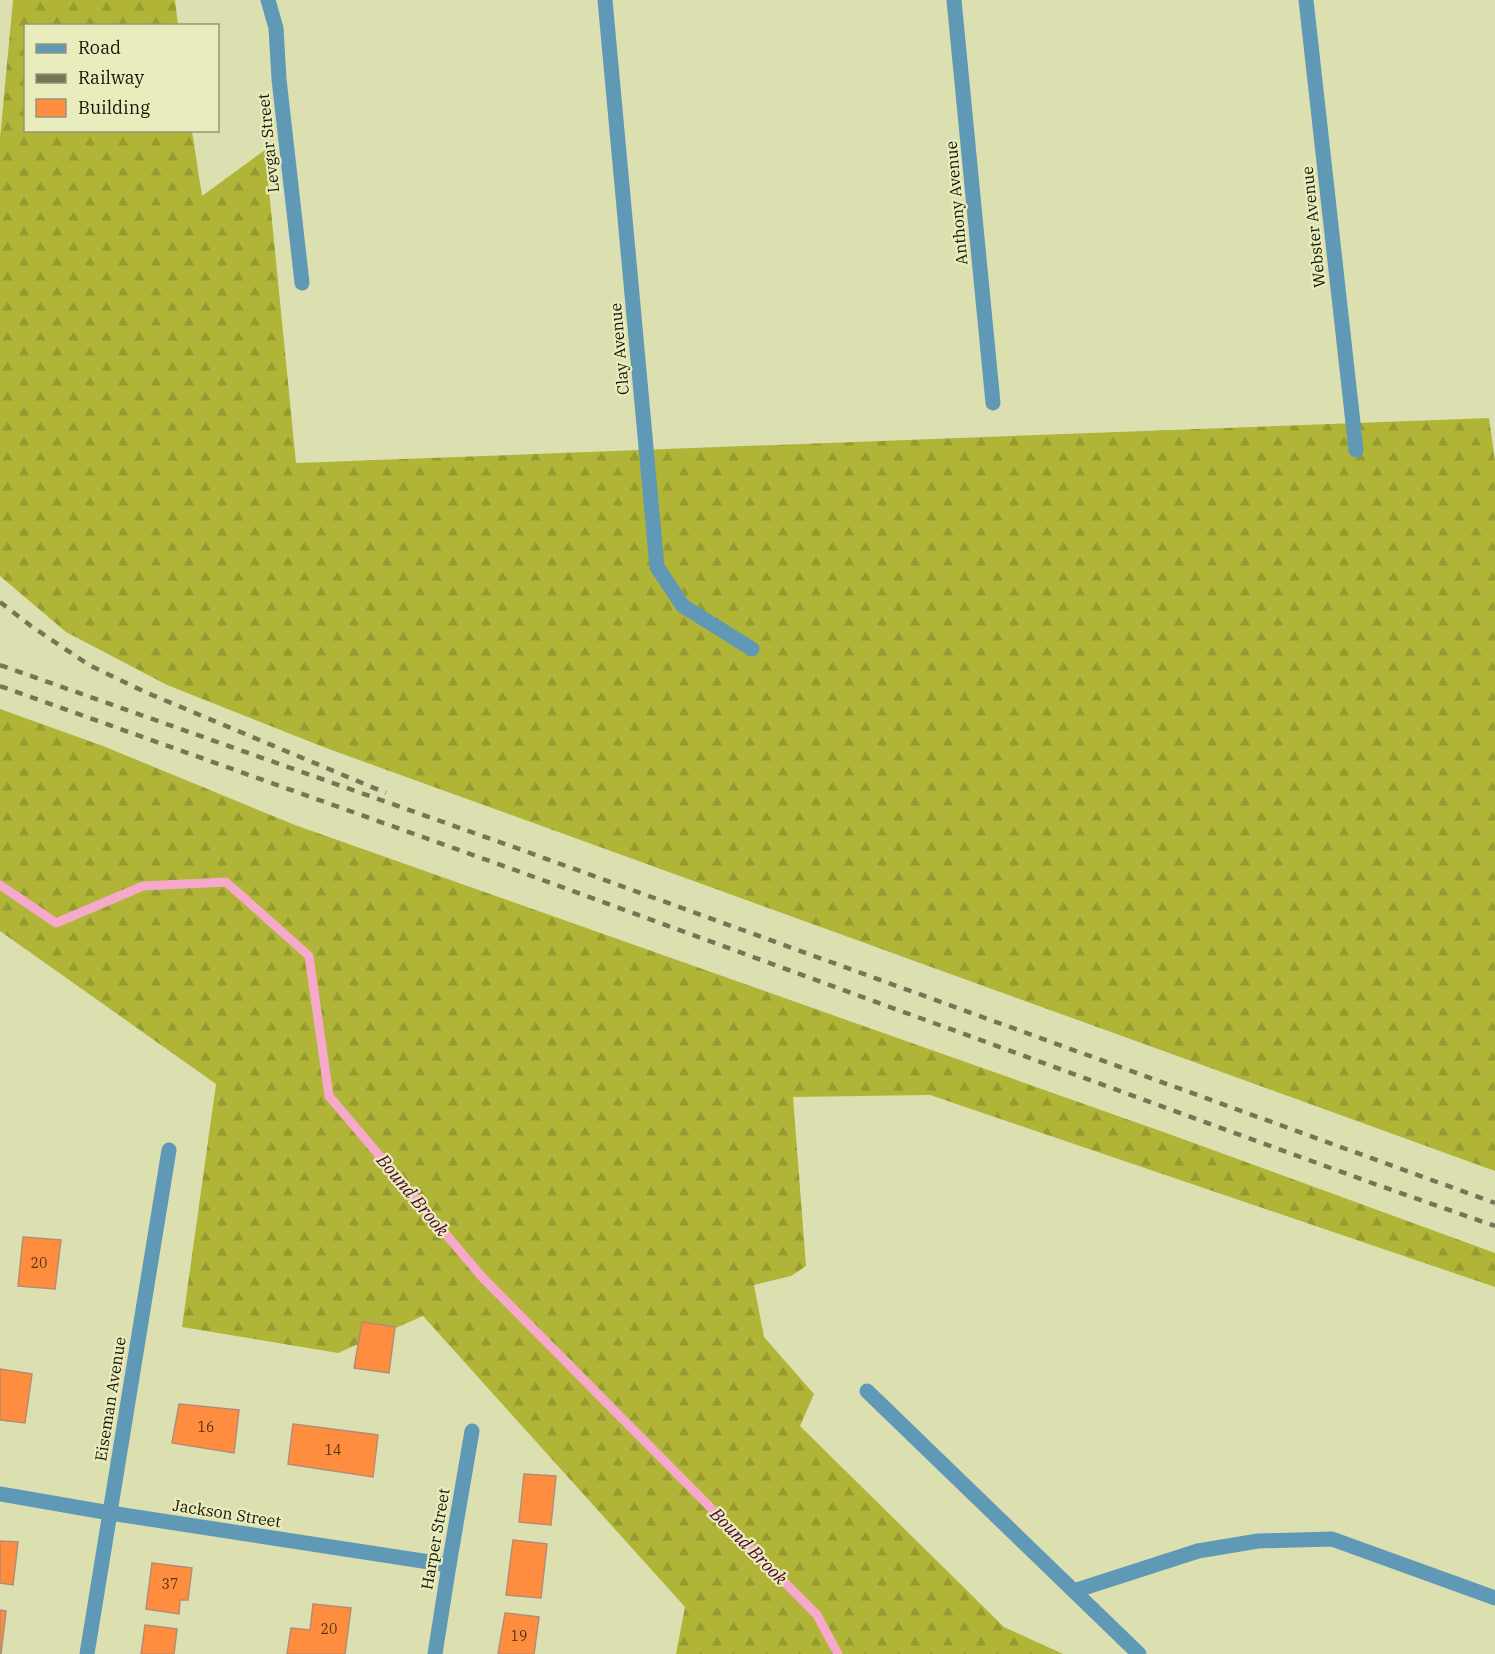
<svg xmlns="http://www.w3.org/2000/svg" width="1495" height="1654" font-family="'IBM Plex Serif',serif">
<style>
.forest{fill:url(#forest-firs)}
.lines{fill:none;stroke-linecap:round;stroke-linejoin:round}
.stream{stroke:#f6a9cb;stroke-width:9}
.building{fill:#ff8d40;stroke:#b58c73;stroke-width:1.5}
.lane{stroke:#6099b6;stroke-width:15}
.street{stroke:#6099b6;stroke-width:15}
.rail{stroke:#747657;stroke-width:4.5;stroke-dasharray:8 8;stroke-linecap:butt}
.labels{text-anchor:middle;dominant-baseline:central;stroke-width:4.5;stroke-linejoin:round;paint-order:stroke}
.number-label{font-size:14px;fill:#503414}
.street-label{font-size:16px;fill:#151605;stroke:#e9edbe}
.water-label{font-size:18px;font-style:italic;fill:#510231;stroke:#e9edbe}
</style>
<defs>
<pattern id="forest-firs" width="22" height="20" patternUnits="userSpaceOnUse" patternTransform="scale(1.5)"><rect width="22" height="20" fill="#b0b538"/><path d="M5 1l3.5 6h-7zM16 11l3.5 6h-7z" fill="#969b30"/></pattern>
</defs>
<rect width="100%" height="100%" fill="#dce0b1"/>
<g class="forest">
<polygon points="13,0 175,0 178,25 26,26 26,130 192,131 202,196 265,150 296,463 1489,418 1495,461 1495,1171 326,748 167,685 66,632 0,576 0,138"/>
<polygon points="0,709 103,746 295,825 1169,1134 1495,1253 1495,1287 930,1095 793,1097 806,1266 791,1276 754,1285 764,1337 814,1394 800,1426 1004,1627 1063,1654 676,1654 685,1607 423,1316 338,1353 182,1327 216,1084 0,931"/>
</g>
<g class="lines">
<polyline class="stream" points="0,885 56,923 143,886 226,882 309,956 329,1096 482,1277 817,1615 838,1654"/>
</g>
<g class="building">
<polygon points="23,1237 61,1240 55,1289 18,1286"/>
<polygon points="362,1322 395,1327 389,1373 354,1368"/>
<polygon points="0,1369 32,1374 25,1423 0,1420"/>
<polygon points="179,1404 239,1410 234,1453 172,1443"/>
<polygon points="293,1424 378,1435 373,1477 288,1464"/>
<polygon points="524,1474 556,1476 551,1525 519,1522"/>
<polygon points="513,1540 547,1544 541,1598 506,1595"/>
<polygon points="0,1541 18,1542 13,1585 0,1583"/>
<polygon points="152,1563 192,1568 188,1600 180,1600 179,1614 146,1609"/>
<polygon points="313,1604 351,1608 345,1654 287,1654 291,1628 310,1630"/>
<polygon points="0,1610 6,1611 1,1654 0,1654"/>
<polygon points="505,1613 539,1617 534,1654 498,1654"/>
<polygon points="145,1625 177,1629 174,1654 141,1654"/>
</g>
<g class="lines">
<g class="lane">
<polyline points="867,1391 1139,1654"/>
<polyline points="1074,1591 1198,1551 1258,1541 1332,1539 1495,1598"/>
</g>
<g class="street">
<polyline points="268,0 276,28 279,79 302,283"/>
<polyline points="605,0 657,567 683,606 752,649"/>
<polyline points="954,0 993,403"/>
<polyline points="1306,0 1356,450"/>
<polyline points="0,1494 110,1513 449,1565"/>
<polyline points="87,1654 169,1150"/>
<polyline points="435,1654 449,1565 472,1431"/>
</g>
<g class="rail">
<polyline points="0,602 31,626 89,665 145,692 386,793"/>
<polyline points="0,665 522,850 1495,1203"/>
<polyline points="0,686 515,870 1369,1182 1495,1226"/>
</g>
</g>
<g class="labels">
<g class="number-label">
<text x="39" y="1263">20</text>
<text x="206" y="1427">16</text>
<text x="333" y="1450">14</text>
<text x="170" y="1584">37</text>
<text x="329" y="1629">20</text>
<text x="519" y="1636">19</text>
</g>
<g class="street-label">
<text transform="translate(268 143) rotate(-96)">Levgar Street</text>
<text transform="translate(956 203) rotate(-95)">Anthony Avenue</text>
<text transform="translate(1313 227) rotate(-96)">Webster Avenue</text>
<text transform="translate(619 349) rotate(-95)">Clay Avenue</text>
<text transform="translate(110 1399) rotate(-81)">Eiseman Avenue</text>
<text transform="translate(227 1513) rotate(9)">Jackson Street</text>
<text transform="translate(435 1539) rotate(-80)">Harper Street</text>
</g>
<g class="water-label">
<text transform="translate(413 1195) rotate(50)">Bound Brook</text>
<text transform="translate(749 1546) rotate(45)">Bound Brook</text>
</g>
</g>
<rect x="24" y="24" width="195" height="108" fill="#e9edbe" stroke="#949774" stroke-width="1.5"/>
<rect x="36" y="44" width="30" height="9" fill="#6099b6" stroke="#949774" stroke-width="1.5"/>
<text x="78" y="54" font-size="18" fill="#151605">Road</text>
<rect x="36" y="74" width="30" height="9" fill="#747657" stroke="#949774" stroke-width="1.5"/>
<text x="78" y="84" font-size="18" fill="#151605">Railway</text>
<rect x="36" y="99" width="30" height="18" fill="#ff8d40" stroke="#949774" stroke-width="1.5"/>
<text x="78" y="114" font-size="18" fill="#151605">Building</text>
</svg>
